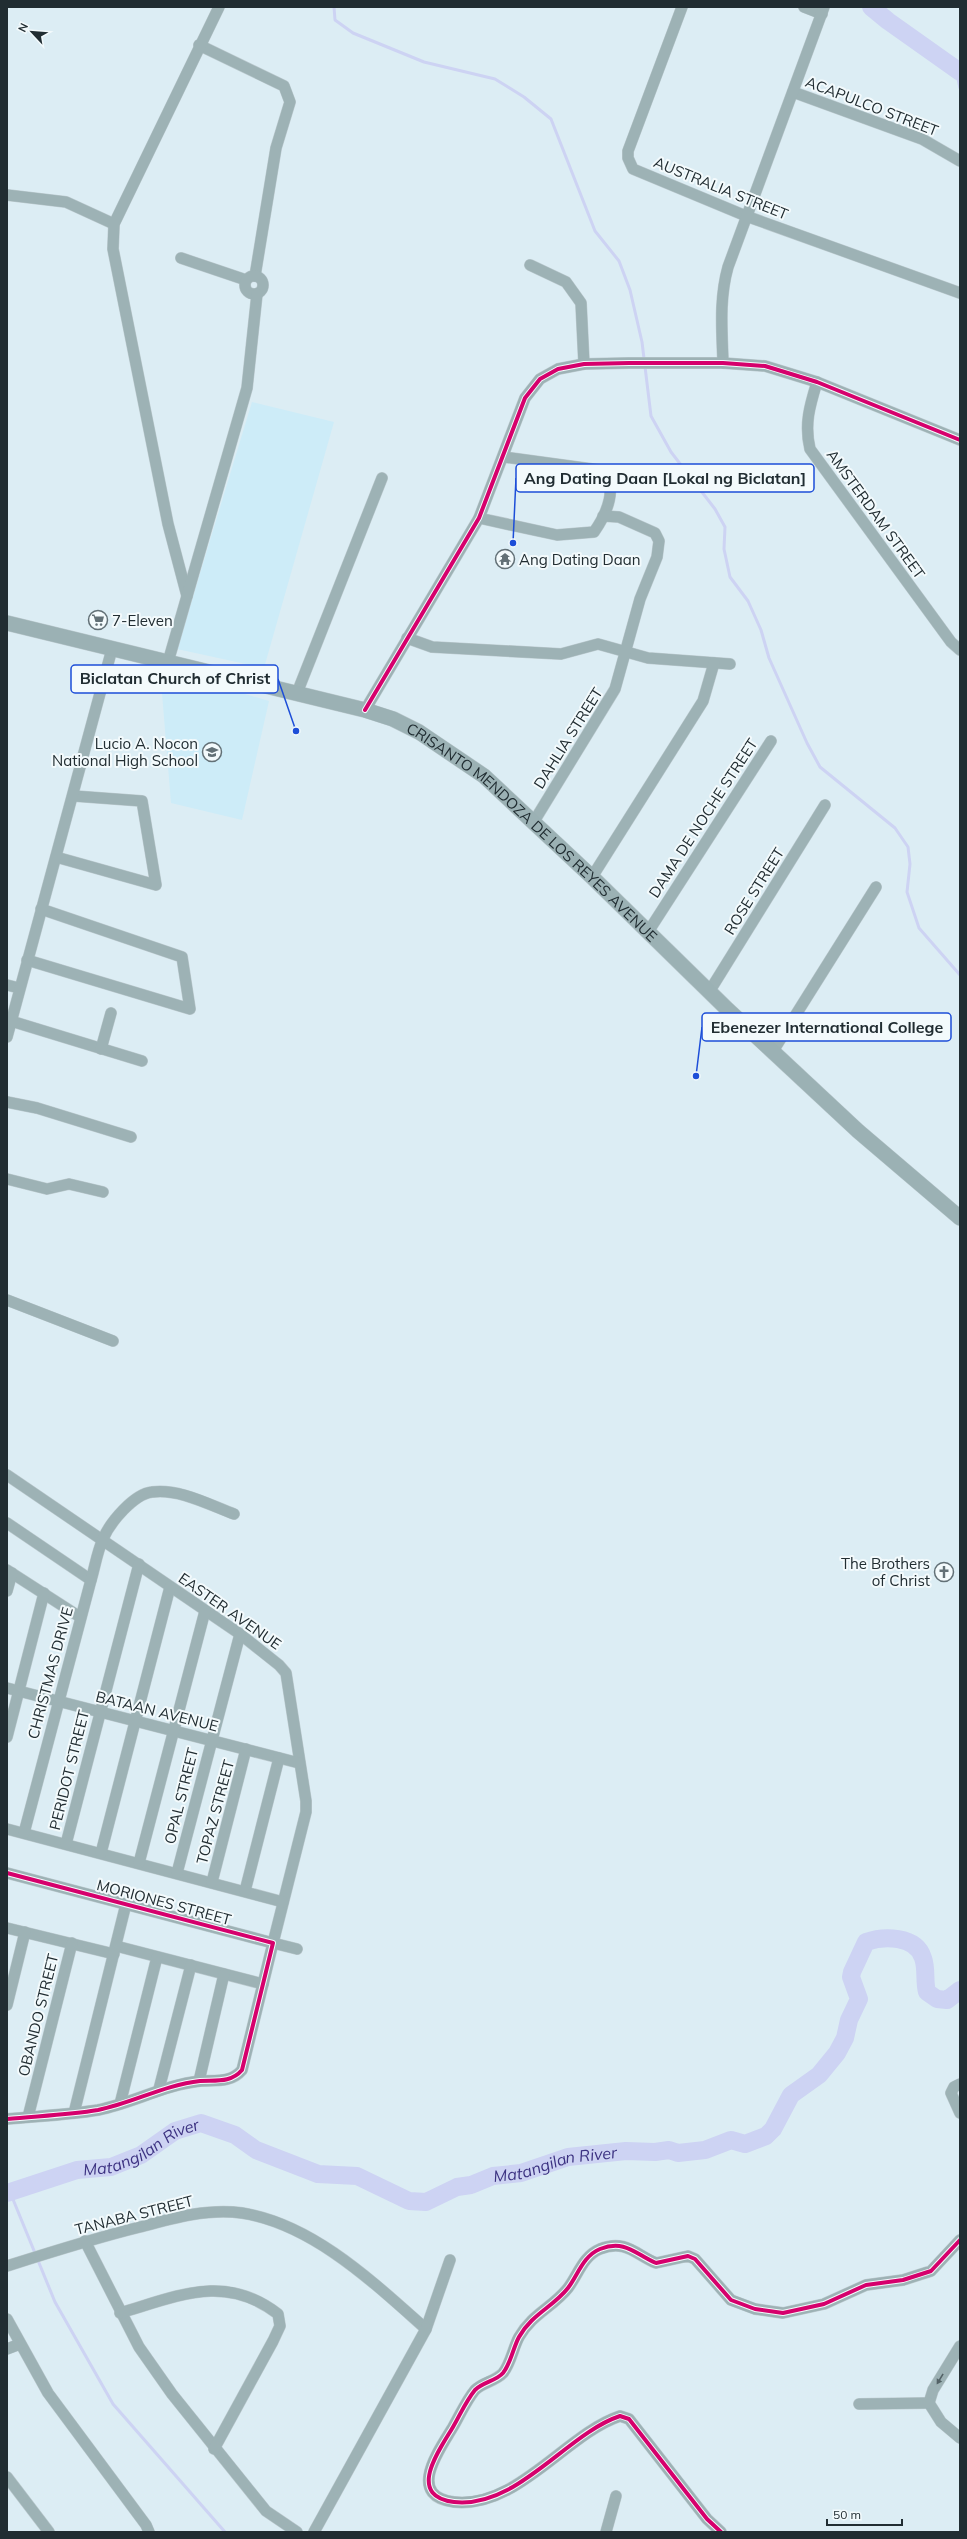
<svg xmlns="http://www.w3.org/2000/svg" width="967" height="2539" font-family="Mulish,sans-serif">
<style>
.built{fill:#cdecf8}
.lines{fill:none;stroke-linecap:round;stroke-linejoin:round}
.stream{stroke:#cdd3f3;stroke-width:3}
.river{stroke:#cdd3f3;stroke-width:18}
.street-casing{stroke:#bccacf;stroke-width:12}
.secondary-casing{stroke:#bccacf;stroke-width:16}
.street{stroke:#9db2b5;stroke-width:11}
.secondary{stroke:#9bb1b4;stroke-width:15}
.cycleway-casing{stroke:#f3fafc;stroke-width:6}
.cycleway{stroke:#d6006c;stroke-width:4}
.oneway{fill:#536266}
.labels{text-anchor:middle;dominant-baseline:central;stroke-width:4;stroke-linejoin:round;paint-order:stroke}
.street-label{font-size:15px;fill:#212d32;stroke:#f3fafc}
.poi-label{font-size:15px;fill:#212d32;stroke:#f3fafc;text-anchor:start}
.water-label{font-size:16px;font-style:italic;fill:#3c3281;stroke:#f3fafc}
.leader{fill:none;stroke:#1d4ed8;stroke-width:1.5}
.callout-dot{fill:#1d4ed8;stroke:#f3fafc;stroke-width:1.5}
.callout{fill:#f3fafc;stroke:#1d4ed8;stroke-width:1.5}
.callout-label{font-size:16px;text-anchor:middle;font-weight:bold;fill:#212d32}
</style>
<rect width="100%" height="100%" fill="#dcedf4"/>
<g class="built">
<polygon points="252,402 334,422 264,668 177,649"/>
<polygon points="160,669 269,701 242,820 171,803"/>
</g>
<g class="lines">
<g class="stream">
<polyline points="334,7 335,20 353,33 424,62 495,79 524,97 551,119 595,231 619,261 630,290 642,342 651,416 671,452 715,509 725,527 724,549 730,577 748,601 761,630 769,658 807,743 820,767 895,828 908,847 910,864 907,892 919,928 960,975"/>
<polyline points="956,70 960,88"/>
<polyline points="10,2192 55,2302 113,2404 225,2532"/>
</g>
<g class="river">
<polyline points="871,7 888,21 960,72"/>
<path id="s1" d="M7,2193L77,2170L111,2167L141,2155L175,2131L201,2123L235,2135L256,2150L318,2174L357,2176L409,2201L426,2202L457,2187L471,2185L493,2176L521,2173L568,2157L626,2151L655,2152L669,2150L678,2153L705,2150L731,2140L745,2144L766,2136L773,2129L791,2095L819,2075L837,2053L845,2038L849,2020L859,1999L851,1977L852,1972L866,1942C883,1936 916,1935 923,1958C927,1969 924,1981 927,1992L937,1999L947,2000L960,1990"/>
</g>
<g class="street-casing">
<g id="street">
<polyline points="682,7 628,151 628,158 633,169 746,216 960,293"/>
<polyline points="804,7 822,14"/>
<polyline points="199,45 284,86 290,102 276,148 255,276"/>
<polyline points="793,92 922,139 960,161"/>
<polyline points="7,195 66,202 114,224"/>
<polyline points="181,258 246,280"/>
<polyline points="530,265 566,282 581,303 584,364"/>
<circle cx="254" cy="285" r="9"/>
<path d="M723,363C722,330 719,299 728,267L824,7"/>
<path d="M817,382C810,405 804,424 810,449L951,642L960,650"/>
<path d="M479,518L557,535L594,532C606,515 621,484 599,470L504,457"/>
<polyline points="187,596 168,524 113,249 114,224 219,7"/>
<polyline points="407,638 432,647 561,654 598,644 648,658 730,664"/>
<polyline points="168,662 247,388 257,294"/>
<polyline points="297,693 382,478"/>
<polyline points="365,710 479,518 525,398 540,379 558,369 584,364 629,363 723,363 765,366 817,382 960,440"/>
<polyline points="533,823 615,689 640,599 657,557 659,541 655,533 619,517 603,516"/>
<polyline points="56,857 156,885 142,801 74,796"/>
<polyline points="592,877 703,701 714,663"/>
<polyline points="648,932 771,741"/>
<polyline points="27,960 190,1009 182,957 41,909"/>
<polyline points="7,985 19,988"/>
<polyline points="709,992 825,805"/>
<polyline points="11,1021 142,1061"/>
<polyline points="7,1037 112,649"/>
<polyline points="101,1049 111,1013"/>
<polyline points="773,1051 876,887"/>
<polyline points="7,1102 37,1108 131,1137"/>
<polyline points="7,1179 47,1189 69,1184 103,1192"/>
<polyline points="7,1300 113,1341"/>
<polyline points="7,1475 240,1634 279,1665 286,1673 306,1801 306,1812 273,1943 297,1949"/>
<polyline points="7,1523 91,1580"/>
<polyline points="7,1570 80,1617"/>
<polyline points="7,1591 12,1573"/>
<polyline points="7,1688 299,1763"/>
<polyline points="7,1737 44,1593"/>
<polyline points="7,1829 283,1902"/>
<path d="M24,1833L91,1580C95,1567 97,1552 103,1539C110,1522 134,1494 152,1492C178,1488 210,1505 234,1514"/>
<polyline points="66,1844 139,1564"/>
<polyline points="101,1853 170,1587"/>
<polyline points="139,1863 205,1611"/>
<path d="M7,1873L273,1943L242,2070C231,2083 216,2080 200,2081C164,2085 133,2103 98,2110C68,2115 37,2116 7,2119"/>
<polyline points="177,1873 240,1634"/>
<polyline points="212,1882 246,1749"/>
<polyline points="245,1891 279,1758"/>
<polyline points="7,1928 114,1954"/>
<polyline points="116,1946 263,1984"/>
<polyline points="7,2005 25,1932"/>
<polyline points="199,2081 224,1974"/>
<polyline points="960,2084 954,2087 951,2093 960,2113"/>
<polyline points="159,2089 191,1965"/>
<polyline points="120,2104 157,1957"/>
<polyline points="74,2113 126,1904"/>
<polyline points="28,2117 72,1943"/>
<polyline points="85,2241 139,2347 172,2394 266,2511 297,2532"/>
<path d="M7,2266C51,2252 95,2238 140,2227C173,2218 208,2208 242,2213C313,2224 374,2283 426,2329"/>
<path d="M120,2313C178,2296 225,2273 278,2314L280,2326L273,2341L214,2449"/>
<polyline points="7,2319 48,2393 146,2525 149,2532"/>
<polyline points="960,2346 933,2390 929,2403 941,2422 960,2438"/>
<polyline points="7,2349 20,2344"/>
<polyline points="859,2404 929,2403"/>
<polyline points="7,2477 49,2532"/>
<polyline points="314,2532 426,2329 450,2260"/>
<polyline points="606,2532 616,2496"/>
<path d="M721,2532L707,2519L629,2419L620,2416C566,2434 517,2509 454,2502C405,2496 440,2449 453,2427C460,2415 466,2401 475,2390C483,2382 496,2381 503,2373C511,2363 513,2348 519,2337C532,2314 553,2307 568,2288C578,2275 583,2256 600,2249C626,2239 636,2255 656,2263L688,2256L695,2259L731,2300L755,2309L783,2313L824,2304L866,2285L903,2280L931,2271L960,2240"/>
</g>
</g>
<g class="secondary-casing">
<g id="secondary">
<path id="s2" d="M7,623L365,710L393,719L419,732L484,776L592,877L726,1008L858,1131L960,1218"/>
</g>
</g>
<use href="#street" class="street"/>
<use href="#secondary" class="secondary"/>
<g class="cycleway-casing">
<g id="cycleway">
<polyline points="365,710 479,518 525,398 540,379 558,369 584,364 629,363 723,363 765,366 817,382 960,440"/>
<path d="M7,1873L273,1943L242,2070C231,2083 216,2080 200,2081C164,2085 133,2103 98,2110C68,2115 37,2116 7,2119"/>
<path d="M721,2532L707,2519L629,2419L620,2416C566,2434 517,2509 454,2502C405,2496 440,2449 453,2427C460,2415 466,2401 475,2390C483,2382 496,2381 503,2373C511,2363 513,2348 519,2337C532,2314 553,2307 568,2288C578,2275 583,2256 600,2249C626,2239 636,2255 656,2263L688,2256L695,2259L731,2300L755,2309L783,2313L824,2304L866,2285L903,2280L931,2271L960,2240"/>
</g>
</g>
<use href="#cycleway" class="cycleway"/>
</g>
<defs><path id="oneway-solid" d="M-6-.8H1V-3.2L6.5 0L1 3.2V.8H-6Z"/></defs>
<use class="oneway" href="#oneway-solid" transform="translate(940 2379) rotate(121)"/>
<defs>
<g id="temple-ring" transform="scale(1)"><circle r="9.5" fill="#f3fafc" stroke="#627076" stroke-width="1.5"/><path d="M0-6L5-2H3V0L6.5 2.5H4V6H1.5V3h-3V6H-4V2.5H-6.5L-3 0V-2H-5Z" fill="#627076"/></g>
<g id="supermarket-ring" transform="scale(1)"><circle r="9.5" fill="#f3fafc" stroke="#627076" stroke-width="1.5"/><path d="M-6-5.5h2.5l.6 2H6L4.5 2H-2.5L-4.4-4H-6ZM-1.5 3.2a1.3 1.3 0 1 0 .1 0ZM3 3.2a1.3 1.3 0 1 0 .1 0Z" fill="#627076"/></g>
<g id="school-ring" transform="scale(1)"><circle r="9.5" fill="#f3fafc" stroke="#627076" stroke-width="1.5"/><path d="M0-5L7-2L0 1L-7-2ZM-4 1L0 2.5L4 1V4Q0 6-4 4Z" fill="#627076"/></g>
<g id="church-ring" transform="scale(1)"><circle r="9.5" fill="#f3fafc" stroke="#627076" stroke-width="1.5"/><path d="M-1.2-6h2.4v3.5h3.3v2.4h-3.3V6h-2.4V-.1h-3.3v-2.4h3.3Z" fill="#627076"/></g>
</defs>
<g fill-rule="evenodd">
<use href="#temple-ring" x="505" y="559"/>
<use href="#supermarket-ring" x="98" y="620"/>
<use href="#school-ring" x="212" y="752"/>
<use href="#church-ring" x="944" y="1572"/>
</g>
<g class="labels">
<g class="street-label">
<text transform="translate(872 106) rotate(21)">ACAPULCO STREET</text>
<text transform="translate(721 188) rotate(22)">AUSTRALIA STREET</text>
<text transform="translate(876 514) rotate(54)">AMSTERDAM STREET</text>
<text transform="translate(568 738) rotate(-58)">DAHLIA STREET</text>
<text transform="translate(703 818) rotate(-57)">DAMA DE NOCHE STREET</text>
<text stroke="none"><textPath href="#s2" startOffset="578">CRISANTO MENDOZA DE LOS REYES AVENUE</textPath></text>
<text transform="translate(754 891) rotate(-58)">ROSE STREET</text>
<text transform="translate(230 1611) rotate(35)">EASTER AVENUE</text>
<text transform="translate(50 1673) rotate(-75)">CHRISTMAS DRIVE</text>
<text transform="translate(157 1711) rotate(14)">BATAAN AVENUE</text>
<text transform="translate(69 1770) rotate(-76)">PERIDOT STREET</text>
<text transform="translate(181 1796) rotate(-76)">OPAL STREET</text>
<text transform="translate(215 1812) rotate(-75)">TOPAZ STREET</text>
<text transform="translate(164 1902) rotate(15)">MORIONES STREET</text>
<text transform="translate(38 2015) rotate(-76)">OBANDO STREET</text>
<text transform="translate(134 2215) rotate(-14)">TANABA STREET</text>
</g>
<g class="poi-label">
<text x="519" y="559">Ang Dating Daan</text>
<text x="112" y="620">7-Eleven</text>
<text x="198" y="743" text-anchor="end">Lucio A. Nocon<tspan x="198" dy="17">National High School</tspan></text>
<text x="930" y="1563" text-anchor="end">The Brothers<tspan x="930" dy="17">of Christ</tspan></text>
</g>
<g class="water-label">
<text stroke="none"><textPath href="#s1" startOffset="143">Matangilan River</textPath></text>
<text stroke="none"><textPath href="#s1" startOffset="587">Matangilan River</textPath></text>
</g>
</g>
<path class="leader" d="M513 543L516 478M296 731L278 679M696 1076L702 1027"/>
<g class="callout-dot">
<circle cx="513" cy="543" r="4"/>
<circle cx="296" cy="731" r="4"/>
<circle cx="696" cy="1076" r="4"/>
</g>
<g class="callout">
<rect x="516" y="464" width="298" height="28" rx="4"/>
<rect x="71" y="665" width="207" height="28" rx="4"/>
<rect x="702" y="1013" width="249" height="28" rx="4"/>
</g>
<g class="callout-label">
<text x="665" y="484">Ang Dating Daan [Lokal ng Biclatan]</text>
<text x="175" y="684">Biclatan Church of Christ</text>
<text x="827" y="1033">Ebenezer International College</text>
</g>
<rect width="967" height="2539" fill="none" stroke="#212d32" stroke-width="16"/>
<g transform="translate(32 32) rotate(296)" stroke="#f3fafc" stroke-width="3" paint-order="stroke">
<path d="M0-3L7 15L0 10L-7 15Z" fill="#212d32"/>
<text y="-6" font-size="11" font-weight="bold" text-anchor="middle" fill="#212d32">N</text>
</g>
<path d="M827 2519v6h75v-6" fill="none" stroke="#212d32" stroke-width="2"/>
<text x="833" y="2519" font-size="12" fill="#212d32" stroke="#f3fafc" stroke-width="3" paint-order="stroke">50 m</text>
</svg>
